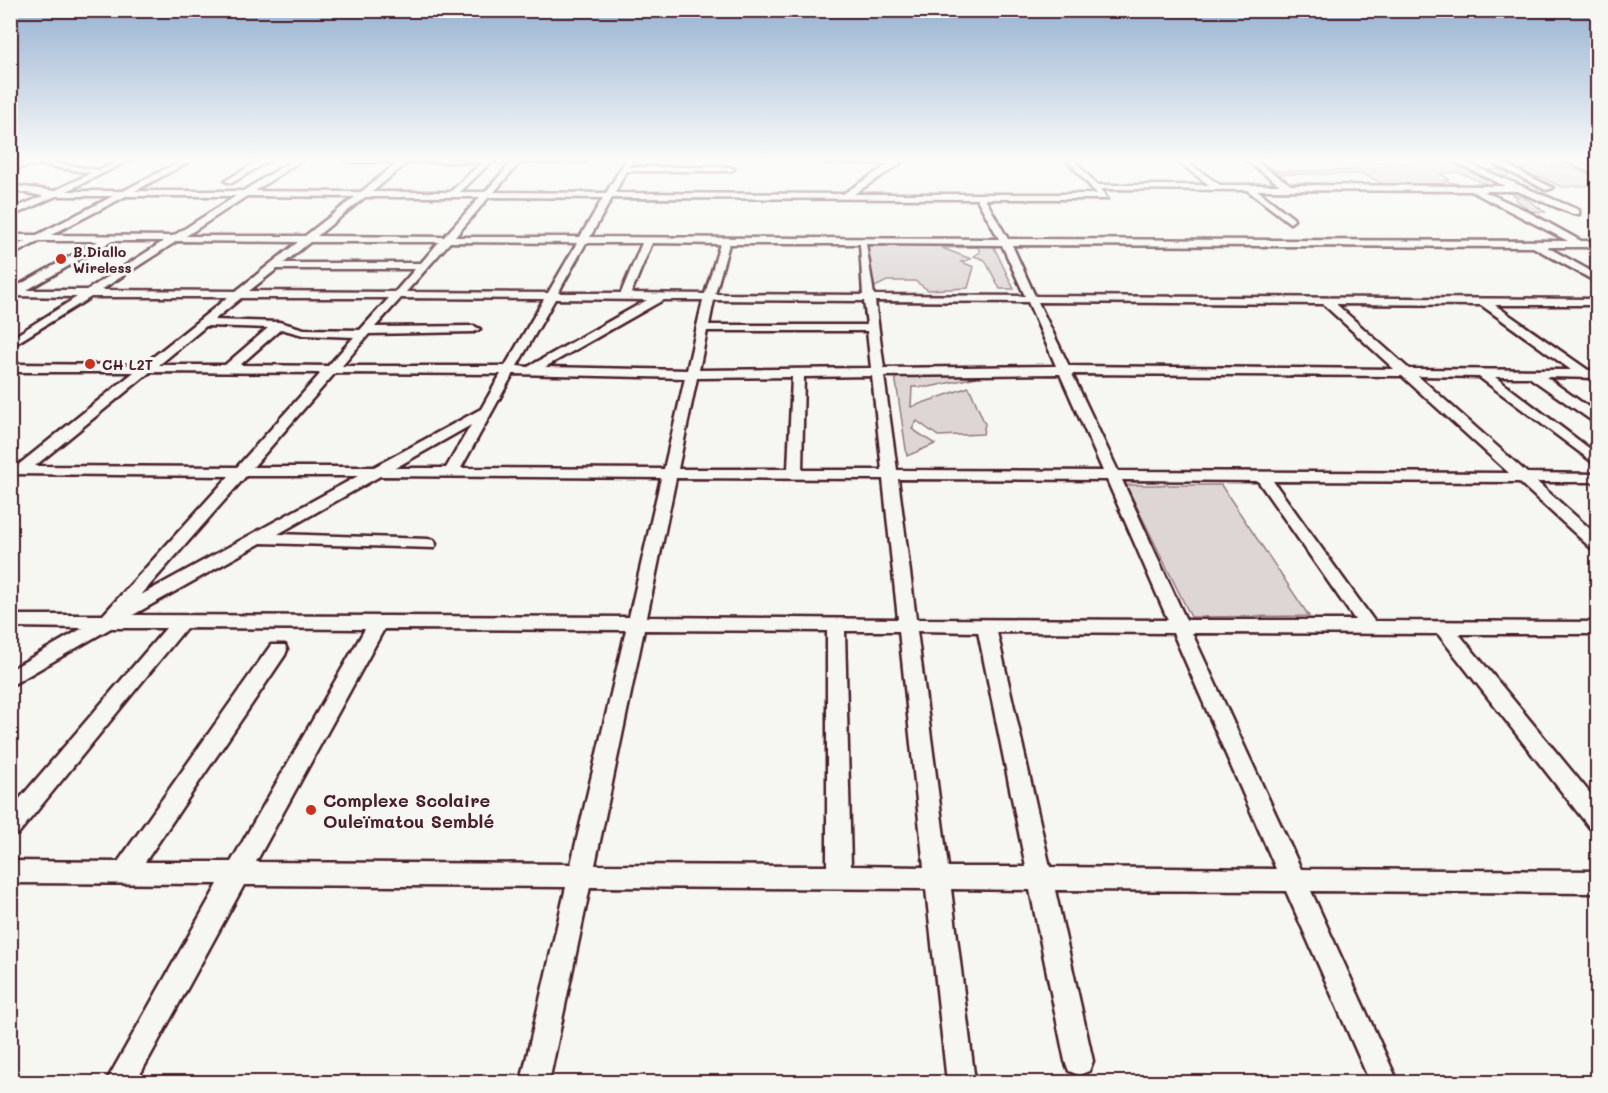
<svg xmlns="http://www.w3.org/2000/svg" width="1608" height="1093" font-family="Mali,sans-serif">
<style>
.green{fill:#ddd6d5;stroke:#947a80;stroke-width:1.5}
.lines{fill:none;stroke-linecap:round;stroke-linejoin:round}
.minor-casing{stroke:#4a1f2b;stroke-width:5}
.minor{fill:#f6f6f2;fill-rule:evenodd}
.poi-dot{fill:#c8321e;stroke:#f6f6f2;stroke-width:2}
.labels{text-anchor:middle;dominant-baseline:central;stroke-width:6;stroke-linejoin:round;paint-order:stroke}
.far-poi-label{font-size:14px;font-weight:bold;fill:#4a1f2b;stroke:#f6f6f2;text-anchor:start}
.near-poi-label{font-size:18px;font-weight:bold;fill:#4a1f2b;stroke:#f6f6f2;text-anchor:start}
</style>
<rect width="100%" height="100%" fill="#f6f6f2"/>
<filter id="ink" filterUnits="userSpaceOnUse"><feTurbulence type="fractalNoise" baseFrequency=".0167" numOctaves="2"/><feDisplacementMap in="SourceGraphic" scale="12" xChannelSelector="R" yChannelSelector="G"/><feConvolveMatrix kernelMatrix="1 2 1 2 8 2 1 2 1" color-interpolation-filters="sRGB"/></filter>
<g filter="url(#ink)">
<g class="green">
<polygon points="1350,160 1407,163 1449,160 1527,199 1545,212 1530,211 1515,199 1518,197 1457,172 1440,174 1449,179 1445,181 1489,190 1296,187 1278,182 1386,185 1363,174 1279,174 1282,179 1260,165 1276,171 1359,170"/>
<polygon points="1500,160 1541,164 1523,160 1559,160 1572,163 1565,160 1597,160 1597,173 1573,164 1553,163 1552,165 1576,169 1597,178 1597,185 1562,187 1541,177 1509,174 1499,180 1484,172 1492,169 1524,172 1521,165"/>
<polygon points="861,242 992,243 1014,289 1000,289 985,260 974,256 980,252 978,247 942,248 971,259 961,262 974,267 968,288 928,290 915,281 887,281 869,290"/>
<polygon points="895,375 977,377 929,387 912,387 911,407 969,387 985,424 983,434 938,436 917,421 912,429 935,444 907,456"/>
<polygon points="1126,485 1221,485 1309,616 1191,617"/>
</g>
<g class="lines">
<g class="minor-casing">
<g id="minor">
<path d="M36,160H49L48,162L99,170L121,160H130L67,191H123L183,160H192L135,191H243L293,160H302L255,191L361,192L398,162H348L345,160H588L584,162H520L494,192L606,193L626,160H633L629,167H730L734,169L730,171H626L615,193L843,194L889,164L825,162L822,160H900V164L854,194H1097L1067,160H1074L1097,185H1209L1176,160H1184L1220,185H1280L1245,160H1253L1291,185L1505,186L1450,160H1459L1579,210V214H1573L1517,191H1483L1523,209L1581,241H1598V247H1547L1598,275V283L1533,247L1012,245L1035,296L1598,299V305H1495L1588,370H1598V378L1546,377L1598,414V425L1529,377H1495L1598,455V466L1479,377L1418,376L1527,473L1598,474V482H1537L1598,536V550L1592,549L1519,482L1273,481L1374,621L1598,622V634H1459L1598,803V831L1590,828L1438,634L1192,633L1301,869L1598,871V893L1311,891L1398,1082H1370L1286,891L1055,890L1093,1061L1089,1071L1079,1075L1069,1071L1065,1061L1030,890L951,889L975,1082H947L926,889L590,887L549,1082H521L566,887L244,885L136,1082H106L218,884L10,883V861L118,862L271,645H285L287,650L285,655L145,862H231L365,629L186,628L18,834L10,837V810L166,628H111L10,686V670L83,628L10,627V615H103L229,476L10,474V466H17L134,372H10V364L143,365L228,297H91L10,347V339L77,297L10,296V290L98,241H40L10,256V249L26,241H10V235H37L113,196H56L10,217V210L43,196L10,190V185L54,191L91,173L37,164L10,170V166ZM408,162H482L450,192H372ZM491,162H512L485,192H460ZM1101,189L1247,190L1290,223L1294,220L1293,218L1257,190L1471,191L1568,241L1008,239L985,199H1107ZM126,196H236L173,236L51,235ZM247,196L355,197L305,236H186ZM365,197H480L444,237L317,236ZM489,197L603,198L580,237H455ZM612,198L977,199L999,239L590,237ZM112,241H164L87,290H27ZM177,241L298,242L236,291L101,290ZM310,242H439L421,263H284ZM450,242L577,243L548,293L406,292ZM586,243H642L621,293H558ZM652,243L720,244L705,294L631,293ZM729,244H860L863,295L715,294ZM866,244L1002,245L1025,296L874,295ZM277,269H415L395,292L249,291ZM241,298H389L360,330L304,329L279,322L214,320ZM401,298L544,299L505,366H342L369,334L474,332L480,329L474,326L375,327ZM555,299L647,300L528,367L517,366ZM663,300H703L687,370L545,367ZM714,300L864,301L867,325H709ZM875,301L1028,302L1056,366L884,368ZM1038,302L1323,304L1394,369L1069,366ZM1336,304L1481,305L1571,370L1409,369ZM206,326L268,328L225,365H159ZM281,329L303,335L354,337L328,366L240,365ZM707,331H867L871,368L699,370ZM150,372L321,373L237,467L35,466ZM335,373L501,374L481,409L374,467H253ZM513,374L685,378L664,469L461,468ZM1060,374L1103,471L897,470L884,376ZM1072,374L1402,376L1509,473L1118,471ZM872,376L882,470H802L804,377ZM792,377L788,469H678L697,378ZM471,425L446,468H395ZM246,476H358L141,595ZM380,476L661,478L629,617L133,615L261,543L434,548L436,544L434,540L428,539L278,534ZM676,478L883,479L898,619L647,617ZM898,479L1107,480L1168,620L916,619ZM1122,480L1258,481L1355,620H1186ZM384,629L626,630L571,864L256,862ZM644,630L827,631V866L595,865ZM845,631H899L924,867L851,866ZM917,631L978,632L1026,867H948ZM997,632L1173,633L1276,869L1050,867Z"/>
<polygon points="260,160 269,160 232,183 225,181"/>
<polygon points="1487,160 1496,160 1553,188 1546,190"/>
<polygon points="1561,160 1571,160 1598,170 1598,175"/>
</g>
</g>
<use href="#minor" class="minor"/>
</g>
</g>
<linearGradient id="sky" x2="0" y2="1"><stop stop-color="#96b1d1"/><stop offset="0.51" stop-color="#fbfbf9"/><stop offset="1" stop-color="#fbfbf9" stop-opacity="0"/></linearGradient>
<rect width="1608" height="313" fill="url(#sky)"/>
<g class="poi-dot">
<circle cx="61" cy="259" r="6"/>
<circle cx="90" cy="364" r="6"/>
<circle cx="311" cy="810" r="6"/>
</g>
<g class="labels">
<g class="far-poi-label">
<text x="73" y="251">B.Diallo<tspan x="73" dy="16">Wireless</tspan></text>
<text x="102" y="364">CH L2T</text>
</g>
<g class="near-poi-label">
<text x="323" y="800">Complexe Scolaire<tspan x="323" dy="21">Ouleïmatou Semblé</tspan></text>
</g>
</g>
<rect width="1608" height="1093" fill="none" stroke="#f6f6f2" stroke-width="36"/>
<rect x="18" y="18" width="1572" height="1057" fill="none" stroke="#4a1f2b" stroke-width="2" filter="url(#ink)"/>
</svg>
